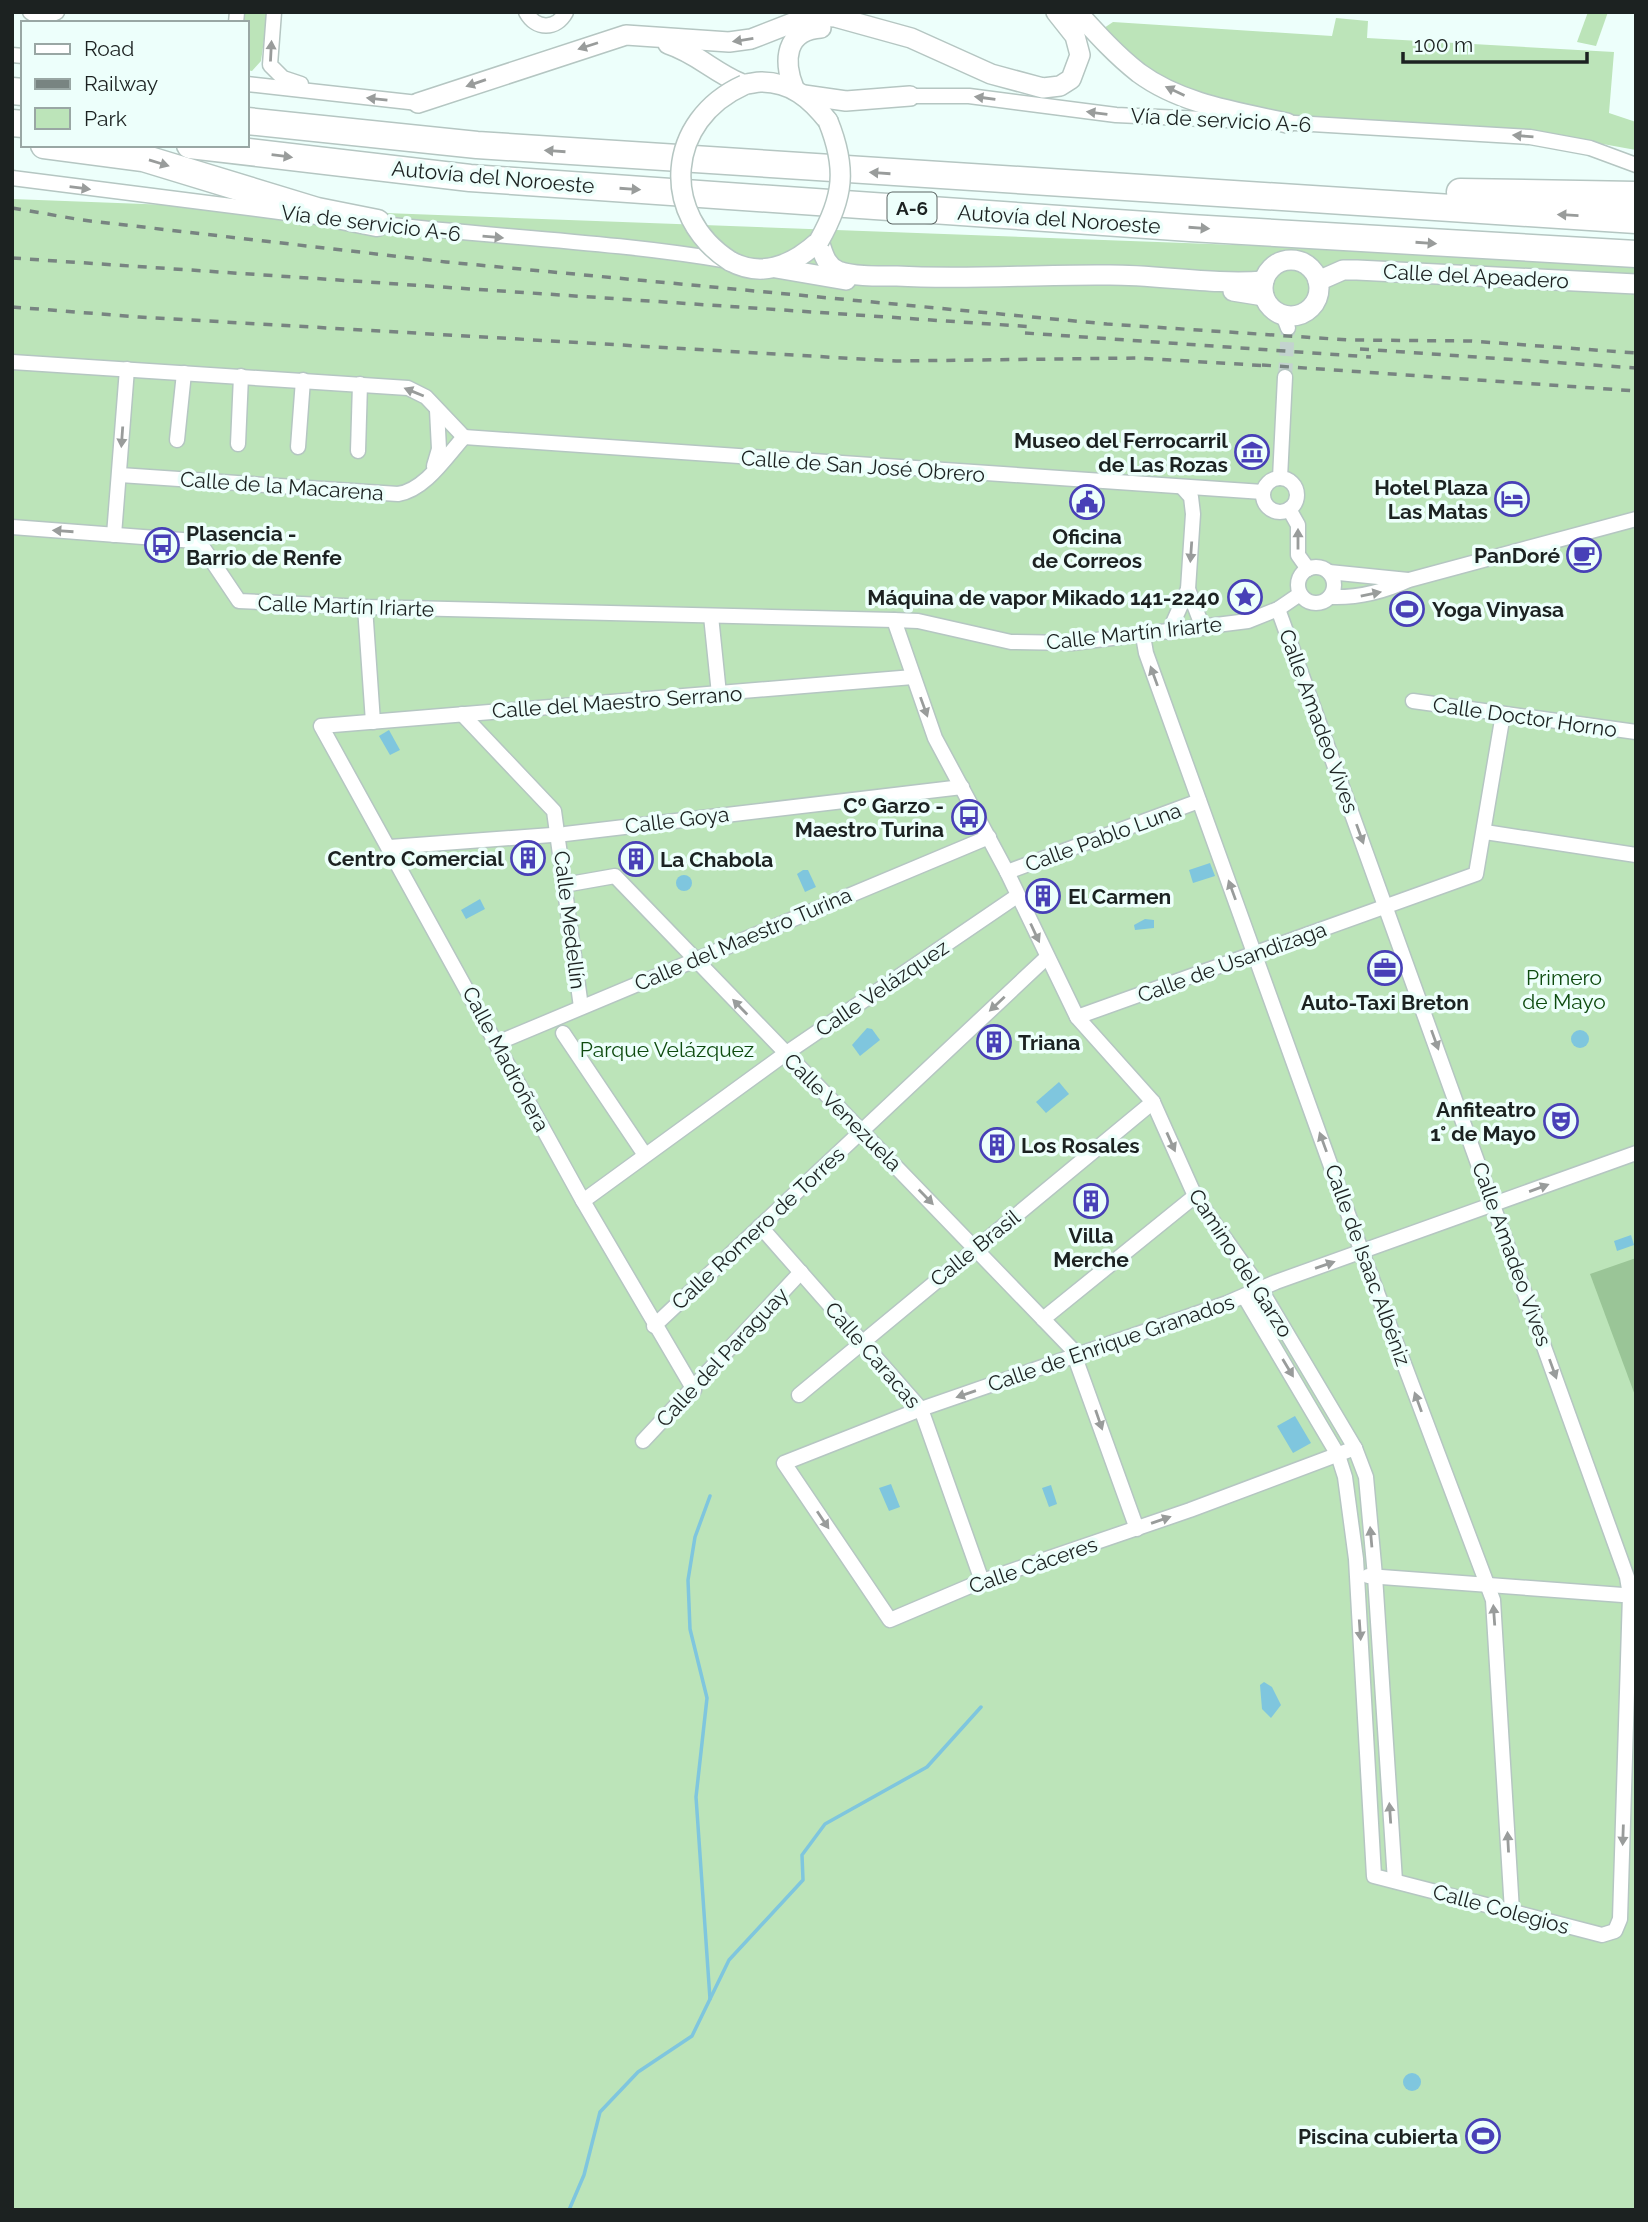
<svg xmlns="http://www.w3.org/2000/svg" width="1648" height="2222" font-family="Raleway,sans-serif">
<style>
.green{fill:#bce4b9}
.forest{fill:#9ac597}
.water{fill:#7fc6de}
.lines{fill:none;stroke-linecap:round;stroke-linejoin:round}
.stream{stroke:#7fc6de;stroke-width:3.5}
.street-tunnel{stroke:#c3d3cf;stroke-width:14;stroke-dasharray:14 7;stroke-linecap:butt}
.street-casing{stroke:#b5c6c2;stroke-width:17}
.secondary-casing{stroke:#b5c6c2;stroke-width:22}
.highway-casing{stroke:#b5c6c2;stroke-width:29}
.street{stroke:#fff;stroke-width:14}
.secondary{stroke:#fff;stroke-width:19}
.highway{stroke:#fff;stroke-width:26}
.rail{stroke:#788481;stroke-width:3.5;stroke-dasharray:9 9;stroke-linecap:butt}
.secondary-bridge-casing{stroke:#b5c6c2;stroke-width:22;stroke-linecap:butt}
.secondary-bridge{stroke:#fff;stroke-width:19}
.oneway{fill:#999c9b}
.labels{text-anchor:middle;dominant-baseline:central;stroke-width:7;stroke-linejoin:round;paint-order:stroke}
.shield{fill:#edfffb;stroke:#5b6462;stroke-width:2}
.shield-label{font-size:19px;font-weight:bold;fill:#1c2221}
.street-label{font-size:21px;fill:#1c2221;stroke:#edfffb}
.poi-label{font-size:21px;font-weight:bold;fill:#1c2221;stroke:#edfffb;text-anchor:end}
.park-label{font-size:21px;fill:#0e4b0f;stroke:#edfffb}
</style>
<rect width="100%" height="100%" fill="#edfffb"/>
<g class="green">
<polygon points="242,12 268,12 261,61 252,71 247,70 247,23 241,23"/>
<polygon points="1588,12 1608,12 1596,46 1577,42"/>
<polygon points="1336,18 1368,21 1367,38 1614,52 1609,113 1636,122 1636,150 1536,132 1272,114 1166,84 1101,30 1113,22 1332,36"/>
<polygon points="12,199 1636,260 1636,2210 12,2210"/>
</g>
<polygon class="forest" points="1636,1258 1636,1398 1590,1274"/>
<g class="water">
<polygon points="389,730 400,750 390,755 379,736"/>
<polygon points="1210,863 1215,876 1193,883 1189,870"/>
<polygon points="803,870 808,870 816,887 805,892 797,874"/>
<circle cx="684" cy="883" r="8"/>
<polygon points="480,899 485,909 466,919 461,910"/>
<polygon points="1145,919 1154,920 1154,928 1135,930 1134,925"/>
<polygon points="867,1028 872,1029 880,1040 860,1056 852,1045"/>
<circle cx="1580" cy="1039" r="9"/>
<polygon points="1059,1082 1069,1094 1046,1113 1036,1102"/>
<polygon points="1631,1235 1634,1245 1617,1251 1614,1241"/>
<polygon points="1295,1416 1311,1443 1293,1453 1277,1426"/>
<polygon points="891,1484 900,1507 889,1511 879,1488"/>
<polygon points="1051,1485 1057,1504 1049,1507 1042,1488"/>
<polygon points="1264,1682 1272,1687 1281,1705 1271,1718 1262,1709 1260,1685"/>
<circle cx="1412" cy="2082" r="9"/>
</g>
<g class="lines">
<g class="stream">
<polyline points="710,1999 696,1797 707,1698 690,1629 688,1580 695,1537 710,1496"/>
<polyline points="569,2210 584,2175 600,2112 638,2072 692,2036 729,1960 803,1880 802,1855 825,1824 927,1767 981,1707"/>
</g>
<polyline class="street-tunnel" points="1285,377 1288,328"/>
<g class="street-casing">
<g id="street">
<polyline points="30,12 41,19 57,12"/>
<polyline points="274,12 270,65 283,78 301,84"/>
<path d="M526,12C536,30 556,30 566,12"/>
<polyline points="236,23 237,12"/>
<polyline points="12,55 23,56"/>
<polyline points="247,84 418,103"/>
<polyline points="910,96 969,96 1116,115 1247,121"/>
<polyline points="1278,122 1530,137 1590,148 1636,165"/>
<polyline points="12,178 287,213"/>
<path d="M373,223C492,237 611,241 729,261"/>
<polyline points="1283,315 1288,328"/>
<polyline points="12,362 408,388 426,397 464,437"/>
<polyline points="464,437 1263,492"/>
<polyline points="177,440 184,373"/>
<polyline points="238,444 241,376"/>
<polyline points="298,447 303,380"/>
<polyline points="358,451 360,384"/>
<polyline points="434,466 439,449 437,410"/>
<path d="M120,475L398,494C425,490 446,457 464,437"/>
<polyline points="1280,478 1285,377"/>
<circle cx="1280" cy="495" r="17"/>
<polyline points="1289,509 1298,525 1298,555 1308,569"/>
<polyline points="12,527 195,541 202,546 239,601 365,607 894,620 918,621 1011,642 1072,643 1248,621 1278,609 1300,594"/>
<polyline points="114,535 127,369"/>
<circle cx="1316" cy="585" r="18"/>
<polyline points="1329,572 1408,580"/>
<polyline points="1188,589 1203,628"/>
<path d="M1331,597C1359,598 1383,592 1409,580L1636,519"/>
<polyline points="365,607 373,722"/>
<polyline points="711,616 719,694"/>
<polyline points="894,620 935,738 1007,872 1077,1017 1153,1102 1195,1196 1260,1288 1355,1448 1366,1477 1375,1576 1395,1881"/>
<polyline points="1169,632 1188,589 1193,514 1191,497 1183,488"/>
<polyline points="1143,636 1146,653 1360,1247 1493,1600 1512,1911"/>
<polyline points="1413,701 1636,732"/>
<polyline points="462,714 554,811 581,1007"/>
<polyline points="1485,832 1636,855"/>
<polyline points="390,847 565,834 962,787"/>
<polyline points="1007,872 1199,801"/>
<polyline points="564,885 615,876 1072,1349 1137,1529"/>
<polyline points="1077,1017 1476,874 1503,714"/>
<polyline points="563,1033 645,1155"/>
<polyline points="497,1043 989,837"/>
<polyline points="583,1201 785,1054 1017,896"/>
<polyline points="760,1226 921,1409 982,1581"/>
<polyline points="1244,1296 1338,1455 1345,1477 1356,1559 1374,1876 1602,1935 1615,1931 1620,1919 1630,1595 1627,1577 1278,609"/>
<polyline points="1043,1319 1195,1196"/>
<polyline points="654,1326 1046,958"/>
<polyline points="694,1390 583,1201 321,726 913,677"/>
<polyline points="799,1395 1153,1102"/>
<polyline points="643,1441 801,1272"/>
<polyline points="1355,1448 1190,1510 982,1581 890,1620 784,1463 921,1409 1227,1303 1276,1282 1636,1153"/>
<polyline points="1368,1576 1636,1596"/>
</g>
</g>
<g class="secondary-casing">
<g id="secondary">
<path d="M1077,12C1097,34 1116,55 1139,73C1181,104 1237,112 1287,123"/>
<path d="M668,44C696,53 714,72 740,83C746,86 753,82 761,82C791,82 810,98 828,121"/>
<path d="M794,88C783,61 785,30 821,28"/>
<polyline points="804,95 846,101 910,96"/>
<polyline points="418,103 626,35 729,42 751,39 810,16 835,17 911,38 991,74 1043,88 1060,86 1071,79 1080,55 1075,36 1056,12"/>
<circle cx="1291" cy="288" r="28"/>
<path d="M730,261C763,279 794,264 819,241C823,252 825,265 838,271C855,277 879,276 897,276C968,280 1038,274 1110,275C1161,275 1213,285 1264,281"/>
<polyline points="776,268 846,280"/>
<polyline points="1318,281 1343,270 1357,270 1636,284"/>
<polyline points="1233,291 1264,296"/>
</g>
</g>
<g class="highway-casing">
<g id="highway">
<polyline points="12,91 23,92"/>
<polyline points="247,121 477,145 1636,220"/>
<polyline points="12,123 23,124"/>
<polyline points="44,145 143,158 317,211 377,223"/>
<polyline points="190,145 470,178 1190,228 1636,254"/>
<polyline points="1460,192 1636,195"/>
</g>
</g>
<use href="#street" class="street"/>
<use href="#secondary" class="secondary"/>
<use href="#highway" class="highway"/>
<g class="rail">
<polyline points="12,208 82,220 446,262 1107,324 1349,340 1471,341 1636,353"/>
<polyline points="12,258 1035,327"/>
<polyline points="12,307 139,317 896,361 1138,358 1270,366"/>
<polyline points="1025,333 1371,357"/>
<polyline points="1360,349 1636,368"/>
<polyline points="1262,365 1636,391"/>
</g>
<g class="secondary-bridge-casing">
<g id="secondary-bridge">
<path d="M819,241C844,197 847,168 828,121"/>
<path d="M730,261C659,215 666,120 744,85"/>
</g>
</g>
<use href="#secondary-bridge" class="secondary-bridge"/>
</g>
<defs><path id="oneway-solid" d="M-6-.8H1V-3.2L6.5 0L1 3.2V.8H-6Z" transform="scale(1.75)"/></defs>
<g class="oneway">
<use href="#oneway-solid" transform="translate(743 40) rotate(171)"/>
<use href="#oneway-solid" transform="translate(588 46) rotate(162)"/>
<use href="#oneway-solid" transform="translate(271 51) rotate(-87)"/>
<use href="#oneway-solid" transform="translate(476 83) rotate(161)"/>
<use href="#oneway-solid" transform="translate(1175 91) rotate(-155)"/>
<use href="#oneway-solid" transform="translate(985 98) rotate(-172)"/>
<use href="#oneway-solid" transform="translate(377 99) rotate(-174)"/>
<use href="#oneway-solid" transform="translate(1097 113) rotate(-173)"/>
<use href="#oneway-solid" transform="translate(1523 136) rotate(-175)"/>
<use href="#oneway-solid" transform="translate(555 151) rotate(-176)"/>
<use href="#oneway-solid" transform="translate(282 156) rotate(7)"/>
<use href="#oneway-solid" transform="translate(159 163) rotate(17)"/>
<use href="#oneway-solid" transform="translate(880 173) rotate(-176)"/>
<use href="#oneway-solid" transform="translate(80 188) rotate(7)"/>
<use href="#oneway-solid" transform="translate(630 189) rotate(4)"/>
<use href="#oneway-solid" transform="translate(1568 215) rotate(-177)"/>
<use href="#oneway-solid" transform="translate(1199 228) rotate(4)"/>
<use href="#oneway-solid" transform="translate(493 237) rotate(5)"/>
<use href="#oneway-solid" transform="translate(1426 243) rotate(4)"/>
<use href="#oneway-solid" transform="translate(414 392) rotate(-158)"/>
<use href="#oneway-solid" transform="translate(122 437) rotate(94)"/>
<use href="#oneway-solid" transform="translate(63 531) rotate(-176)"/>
<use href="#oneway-solid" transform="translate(1298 539) rotate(-90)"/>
<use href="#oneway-solid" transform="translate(1191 552) rotate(94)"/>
<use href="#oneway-solid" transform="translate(1371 594) rotate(-12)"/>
<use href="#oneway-solid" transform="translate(1154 676) rotate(-110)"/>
<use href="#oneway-solid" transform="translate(924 707) rotate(70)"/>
<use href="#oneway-solid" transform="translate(1360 834) rotate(70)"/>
<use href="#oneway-solid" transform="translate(1232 890) rotate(-110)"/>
<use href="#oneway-solid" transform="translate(1035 933) rotate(65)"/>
<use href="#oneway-solid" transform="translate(997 1004) rotate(137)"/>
<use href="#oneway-solid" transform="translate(740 1007) rotate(-134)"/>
<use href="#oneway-solid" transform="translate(1435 1040) rotate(70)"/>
<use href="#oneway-solid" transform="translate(1171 1142) rotate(66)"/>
<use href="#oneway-solid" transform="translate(1323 1142) rotate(-110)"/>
<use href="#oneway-solid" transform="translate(1539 1188) rotate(-20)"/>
<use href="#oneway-solid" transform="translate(926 1197) rotate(46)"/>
<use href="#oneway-solid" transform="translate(1325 1265) rotate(-19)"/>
<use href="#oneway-solid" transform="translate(1288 1368) rotate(59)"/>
<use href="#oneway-solid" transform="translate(1553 1369) rotate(70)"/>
<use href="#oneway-solid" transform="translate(966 1394) rotate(161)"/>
<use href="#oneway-solid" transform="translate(1418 1402) rotate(-110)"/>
<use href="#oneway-solid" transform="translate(1099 1420) rotate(71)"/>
<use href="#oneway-solid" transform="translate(823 1520) rotate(56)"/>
<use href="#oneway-solid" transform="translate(1161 1520) rotate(-19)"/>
<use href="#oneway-solid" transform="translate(1371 1537) rotate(-95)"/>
<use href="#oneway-solid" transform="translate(1494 1615) rotate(-94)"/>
<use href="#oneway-solid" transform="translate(1360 1630) rotate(86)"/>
<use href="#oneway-solid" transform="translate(1390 1813) rotate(-94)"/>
<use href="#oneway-solid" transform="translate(1623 1835) rotate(92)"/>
<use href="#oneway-solid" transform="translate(1508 1842) rotate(-93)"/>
</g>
<defs>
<g id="museum-ring" transform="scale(1.75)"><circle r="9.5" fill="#edfffb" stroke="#4840b7" stroke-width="1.5"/><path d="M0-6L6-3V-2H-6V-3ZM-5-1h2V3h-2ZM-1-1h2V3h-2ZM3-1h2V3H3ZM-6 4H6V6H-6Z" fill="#4840b7"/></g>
<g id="hotel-ring" transform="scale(1.75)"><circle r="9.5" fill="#edfffb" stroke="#4840b7" stroke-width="1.5"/><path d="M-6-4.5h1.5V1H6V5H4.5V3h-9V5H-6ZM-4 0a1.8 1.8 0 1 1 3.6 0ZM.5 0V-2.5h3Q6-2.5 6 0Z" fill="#4840b7"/></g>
<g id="civic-ring" transform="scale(1.75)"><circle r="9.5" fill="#edfffb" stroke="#4840b7" stroke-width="1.5"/><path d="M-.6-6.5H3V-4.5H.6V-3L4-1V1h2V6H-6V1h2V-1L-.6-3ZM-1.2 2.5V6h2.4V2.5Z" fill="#4840b7"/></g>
<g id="bus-ring" transform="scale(1.75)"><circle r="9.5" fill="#edfffb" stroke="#4840b7" stroke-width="1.5"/><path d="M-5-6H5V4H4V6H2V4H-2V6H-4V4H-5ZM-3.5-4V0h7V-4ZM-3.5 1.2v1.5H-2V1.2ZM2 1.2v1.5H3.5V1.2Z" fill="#4840b7"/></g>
<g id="cafe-ring" transform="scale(1.75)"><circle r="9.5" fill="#edfffb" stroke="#4840b7" stroke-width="1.5"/><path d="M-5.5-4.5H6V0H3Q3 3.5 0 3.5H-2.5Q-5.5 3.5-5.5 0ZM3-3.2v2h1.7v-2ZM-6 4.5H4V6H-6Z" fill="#4840b7"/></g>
<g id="sight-ring" transform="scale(1.75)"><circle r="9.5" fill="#edfffb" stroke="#4840b7" stroke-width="1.5"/><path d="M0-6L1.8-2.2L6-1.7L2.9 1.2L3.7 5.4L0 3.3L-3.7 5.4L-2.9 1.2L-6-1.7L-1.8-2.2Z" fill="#4840b7"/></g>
<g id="stadium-ring" transform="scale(1.75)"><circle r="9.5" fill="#edfffb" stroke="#4840b7" stroke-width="1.5"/><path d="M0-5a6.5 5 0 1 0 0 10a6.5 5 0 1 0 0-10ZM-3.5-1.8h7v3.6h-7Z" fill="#4840b7"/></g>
<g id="building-ring" transform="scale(1.75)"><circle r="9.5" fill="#edfffb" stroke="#4840b7" stroke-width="1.5"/><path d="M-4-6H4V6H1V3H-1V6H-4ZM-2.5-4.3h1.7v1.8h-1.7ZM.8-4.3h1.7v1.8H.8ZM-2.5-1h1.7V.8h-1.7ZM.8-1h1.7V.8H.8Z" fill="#4840b7"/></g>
<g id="office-ring" transform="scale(1.75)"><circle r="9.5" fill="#edfffb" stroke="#4840b7" stroke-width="1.5"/><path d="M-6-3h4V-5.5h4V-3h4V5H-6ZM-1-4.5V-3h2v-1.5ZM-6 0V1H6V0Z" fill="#4840b7"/></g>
<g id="theatre-ring" transform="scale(1.75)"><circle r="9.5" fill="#edfffb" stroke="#4840b7" stroke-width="1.5"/><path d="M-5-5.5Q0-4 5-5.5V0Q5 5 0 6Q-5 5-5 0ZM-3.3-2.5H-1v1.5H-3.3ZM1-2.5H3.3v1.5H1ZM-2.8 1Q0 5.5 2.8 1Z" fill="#4840b7"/></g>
</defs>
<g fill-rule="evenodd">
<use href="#museum-ring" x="1252" y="452"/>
<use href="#hotel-ring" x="1512" y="499"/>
<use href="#civic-ring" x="1087" y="502"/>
<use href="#bus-ring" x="162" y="545"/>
<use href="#cafe-ring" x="1584" y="555"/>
<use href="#sight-ring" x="1245" y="597"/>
<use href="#stadium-ring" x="1407" y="609"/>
<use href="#bus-ring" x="969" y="817"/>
<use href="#building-ring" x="528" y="858"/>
<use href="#building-ring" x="636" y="859"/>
<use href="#building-ring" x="1043" y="896"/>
<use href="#office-ring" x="1385" y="968"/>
<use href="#building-ring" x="994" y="1042"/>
<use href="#theatre-ring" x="1561" y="1121"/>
<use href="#building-ring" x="997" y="1145"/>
<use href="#building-ring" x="1091" y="1201"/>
<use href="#stadium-ring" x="1483" y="2136"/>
</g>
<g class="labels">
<rect class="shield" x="887.5" y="192.5" width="49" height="31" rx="5"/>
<g class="shield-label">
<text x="912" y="208">A-6</text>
</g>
<g class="street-label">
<text transform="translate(1221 120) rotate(3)">Vía de servicio A-6</text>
<text transform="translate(493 177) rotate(5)">Autovía del Noroeste</text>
<text transform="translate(1059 219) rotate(4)">Autovía del Noroeste</text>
<text transform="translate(371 223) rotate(7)">Vía de servicio A-6</text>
<text transform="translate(1476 276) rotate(3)">Calle del Apeadero</text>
<text transform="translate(863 466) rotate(4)">Calle de San José Obrero</text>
<text transform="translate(282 486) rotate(4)">Calle de la Macarena</text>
<text transform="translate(346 606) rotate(2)">Calle Martín Iriarte</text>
<text transform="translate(1134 633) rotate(-6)">Calle Martín Iriarte</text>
<text transform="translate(617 702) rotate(-4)">Calle del Maestro Serrano</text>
<text transform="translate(1525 717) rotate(8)">Calle Doctor Horno</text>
<text transform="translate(1319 721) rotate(70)">Calle Amadeo Vives</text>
<text transform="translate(677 820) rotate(-7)">Calle Goya</text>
<text transform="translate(1103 837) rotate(-20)">Calle Pablo Luna</text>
<text transform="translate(570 920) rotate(83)">Calle Medellín</text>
<text transform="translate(743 939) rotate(-23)">Calle del Maestro Turina</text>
<text transform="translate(1232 962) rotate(-20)">Calle de Usandizaga</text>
<text transform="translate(882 988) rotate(-34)">Calle Velázquez</text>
<text transform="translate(506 1059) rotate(62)">Calle Madroñera</text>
<text transform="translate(843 1112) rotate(45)">Calle Venezuela</text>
<text transform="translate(758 1228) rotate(-43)">Calle Romero de Torres</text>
<text transform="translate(975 1248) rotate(-39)">Calle Brasil</text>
<text transform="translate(1512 1254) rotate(70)">Calle Amadeo Vives</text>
<text transform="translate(1241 1263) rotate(57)">Camino del Garzo</text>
<text transform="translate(1368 1265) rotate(70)">Calle de Isaac Albéniz</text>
<text transform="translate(1111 1343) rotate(-19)">Calle de Enrique Granados</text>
<text transform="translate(873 1355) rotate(49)">Calle Caracas</text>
<text transform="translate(722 1357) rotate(-47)">Calle del Paraguay</text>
<text transform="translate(1033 1565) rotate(-19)">Calle Cáceres</text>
<text transform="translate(1501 1909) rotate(15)">Calle Colegios</text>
</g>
<g class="poi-label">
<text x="1228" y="440">Museo del Ferrocarril<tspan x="1228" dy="24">de Las Rozas</tspan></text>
<text x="1488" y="487">Hotel Plaza<tspan x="1488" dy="24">Las Matas</tspan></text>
<text x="186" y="533" text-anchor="start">Plasencia -<tspan x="186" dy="24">Barrio de Renfe</tspan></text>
<text x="1087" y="536" text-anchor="middle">Oficina<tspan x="1087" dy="24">de Correos</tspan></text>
<text x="1560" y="555">PanDoré</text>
<text x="1220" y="597">Máquina de vapor Mikado 141-2240</text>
<text x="1432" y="609" text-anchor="start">Yoga Vinyasa</text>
<text x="944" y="805">Cº Garzo -<tspan x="944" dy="24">Maestro Turina</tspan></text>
<text x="504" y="858">Centro Comercial</text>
<text x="660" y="859" text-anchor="start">La Chabola</text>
<text x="1068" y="896" text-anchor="start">El Carmen</text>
<text x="1385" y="1002" text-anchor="middle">Auto-Taxi Breton</text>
<text x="1018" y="1042" text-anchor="start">Triana</text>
<text x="1536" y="1109">Anfiteatro<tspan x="1536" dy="24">1° de Mayo</tspan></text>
<text x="1021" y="1145" text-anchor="start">Los Rosales</text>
<text x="1091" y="1235" text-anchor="middle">Villa<tspan x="1091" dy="24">Merche</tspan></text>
<text x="1458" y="2136">Piscina cubierta</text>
</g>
<g class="park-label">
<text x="1564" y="977">Primero<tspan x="1564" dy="24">de Mayo</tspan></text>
<text x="667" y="1049">Parque Velázquez</text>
</g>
</g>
<rect width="1648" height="2222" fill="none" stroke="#1c2221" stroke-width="28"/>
<rect x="21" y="21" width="228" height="126" fill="#edfffb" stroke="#99a7a4" stroke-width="2"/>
<rect x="35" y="44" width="35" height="10" fill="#ffffff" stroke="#99a7a4" stroke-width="2"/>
<text x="84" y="56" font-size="21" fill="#1c2221">Road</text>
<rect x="35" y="79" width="35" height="10" fill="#788481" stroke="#99a7a4" stroke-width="2"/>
<text x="84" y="91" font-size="21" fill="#1c2221">Railway</text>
<rect x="35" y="108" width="35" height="21" fill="#bce4b9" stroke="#99a7a4" stroke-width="2"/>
<text x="84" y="126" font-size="21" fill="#1c2221">Park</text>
<path d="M1403 52v10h184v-10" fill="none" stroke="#1c2221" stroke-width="3.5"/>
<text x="1414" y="52" font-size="21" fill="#1c2221" stroke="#edfffb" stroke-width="5" paint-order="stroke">100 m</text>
</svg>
